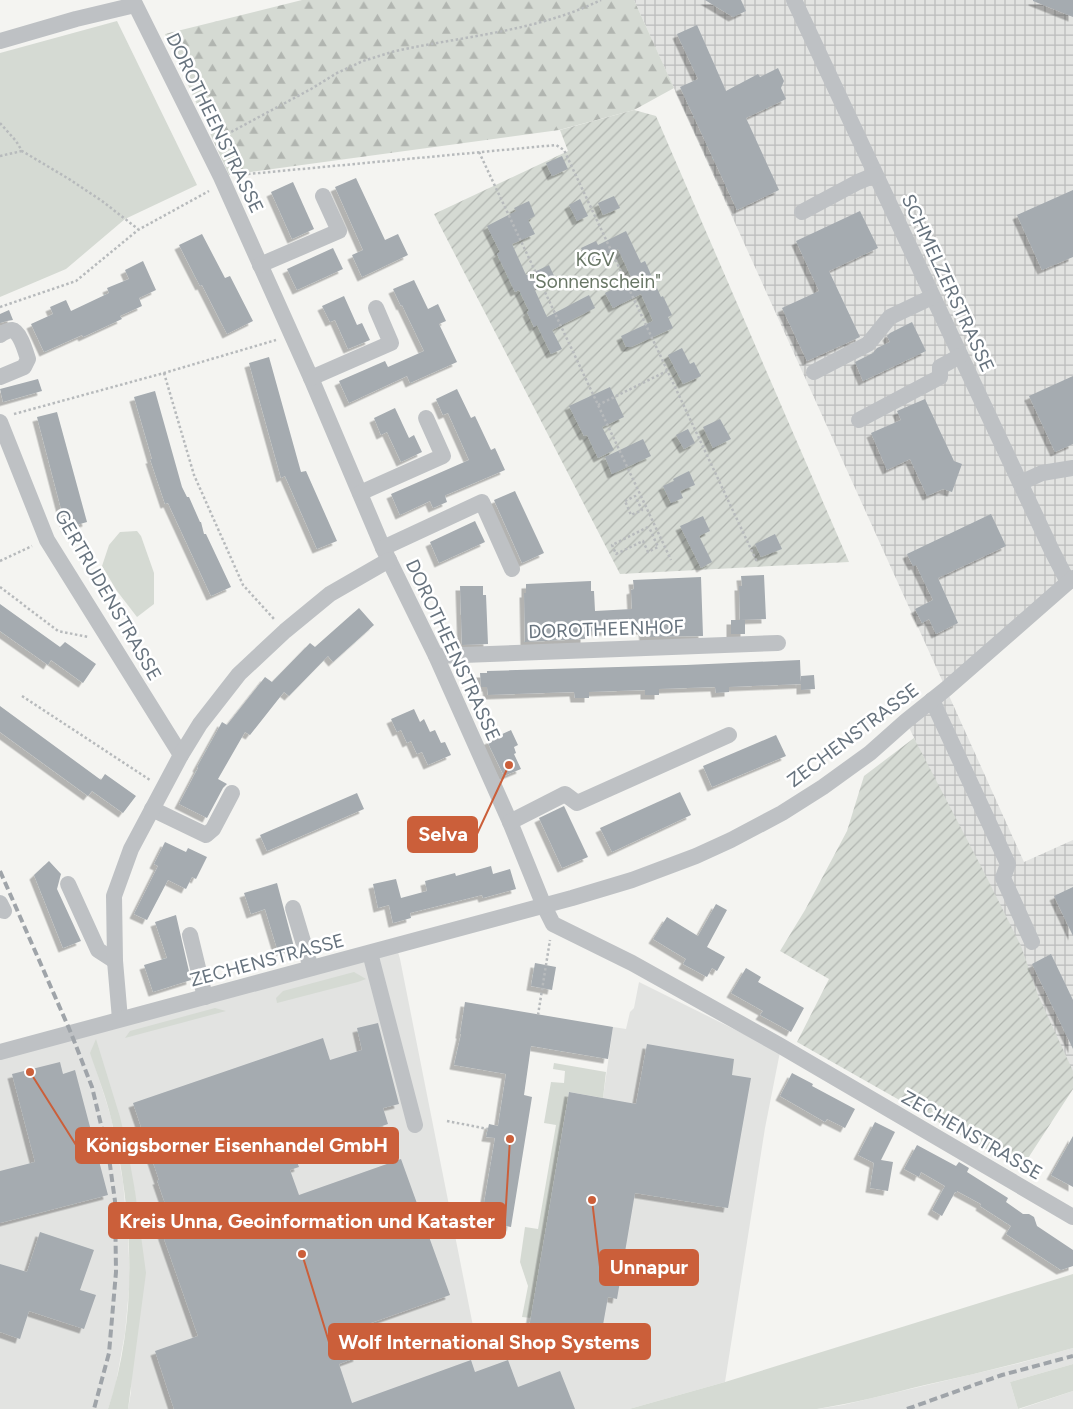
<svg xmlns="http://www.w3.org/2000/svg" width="1073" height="1409" font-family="Figtree,sans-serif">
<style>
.built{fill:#e2e3e1}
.industrial{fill:url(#industrial-grid)}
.green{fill:#d5dad3}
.forest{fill:url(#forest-firs)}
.garden{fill:url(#garden-furrows)}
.building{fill:#a5abb0;filter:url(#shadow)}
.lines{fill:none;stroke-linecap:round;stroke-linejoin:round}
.path{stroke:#b7babc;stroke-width:2.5;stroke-dasharray:2.5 2.5;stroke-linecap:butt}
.minor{stroke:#bec1c4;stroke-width:16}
.rail{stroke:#9fa4a9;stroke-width:4;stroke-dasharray:8 4;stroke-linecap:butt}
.labels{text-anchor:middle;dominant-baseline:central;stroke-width:5;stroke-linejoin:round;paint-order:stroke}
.street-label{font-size:19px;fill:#67737e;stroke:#fff}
.park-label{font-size:19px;fill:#687665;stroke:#fff}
.leader{fill:none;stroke:#cb5f3a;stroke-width:2}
.callout-dot{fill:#cb5f3a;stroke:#fff;stroke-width:2}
.callout{fill:#cb5f3a;stroke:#cb5f3a;stroke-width:2}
.callout-label{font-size:20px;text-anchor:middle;font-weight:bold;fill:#fff}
</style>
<defs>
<pattern id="industrial-grid" width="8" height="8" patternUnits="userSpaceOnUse" patternTransform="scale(1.25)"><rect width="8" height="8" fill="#e2e3e1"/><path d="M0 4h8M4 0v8" fill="none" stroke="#bbbcbc"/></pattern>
<pattern id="forest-firs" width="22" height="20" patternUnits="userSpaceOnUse" patternTransform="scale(1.25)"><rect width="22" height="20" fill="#d5dad3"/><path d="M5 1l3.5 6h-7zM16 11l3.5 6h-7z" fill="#b1b5b0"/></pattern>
<pattern id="garden-furrows" width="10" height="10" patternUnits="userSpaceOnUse" patternTransform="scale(1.25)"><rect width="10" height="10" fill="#d5dad3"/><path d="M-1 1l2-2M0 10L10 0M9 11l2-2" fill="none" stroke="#b1b5b0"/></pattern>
<filter id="shadow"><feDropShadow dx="-4.5" dy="4.5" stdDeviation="0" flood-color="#0004"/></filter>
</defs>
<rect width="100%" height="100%" fill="#f4f4f1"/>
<g class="built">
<polygon points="396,945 400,959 474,1331 520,1348 528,1334 569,1092 603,1098 613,1027 626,1029 630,1012 634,1008 639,982 780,1052 765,1128 725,1382 629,1409 128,1409 131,1392 135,1191 91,1053 111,1117 123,1182 128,1238 130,1278 125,1333 115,1388 108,1409 0,1409 0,1052"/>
<polygon points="1073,1348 1073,1364 1010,1382 1018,1409 817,1409 843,1405 923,1386 1020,1363"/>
<polygon points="1073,1391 1073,1409 1020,1409"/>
</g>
<polygon class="industrial" points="634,0 1073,0 1073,578 946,689 1024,862 1073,840 1073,1073 906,721 946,689"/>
<g class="green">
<polygon points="117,21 197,185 125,219 66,269 0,297 0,53"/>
<polygon points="137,531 141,536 154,573 154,604 137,617 117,591 102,566 109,545 120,532"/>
<polygon points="354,972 366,979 358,982 277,1003 276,998 283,991"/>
<polygon points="215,1008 226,1011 125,1038 130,1031"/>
<path d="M96,1039L120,1117L127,1146L135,1191L146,1273L128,1409H108C139,1316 133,1212 111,1118C106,1096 97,1074 90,1053Z"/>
<polygon points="554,1063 606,1072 603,1098 569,1092 531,1318 522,1317 528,1286 520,1262 525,1227 538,1229 556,1125 544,1123 551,1082 564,1083 565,1071 553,1069"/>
<path d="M1073,1274V1348C1024,1362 975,1374 925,1385C889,1394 854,1403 817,1409H629L725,1382Z"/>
<polygon points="1073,1364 1073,1391 1018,1409 1010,1382"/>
</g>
<polygon class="forest" points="302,0 634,0 674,88 634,110 559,130 229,175 165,34"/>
<g class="garden">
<polygon points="634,110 656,116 849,562 620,574 434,214 568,151 560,130"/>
<polygon points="914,738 984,872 1021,946 1038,995 1073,1071 1073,1089 1021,1169 797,1042 829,979 780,951 805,910 847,831 864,776"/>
</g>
<g class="building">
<polygon points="705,0 741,0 746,11 733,17"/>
<polygon points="1033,0 1073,0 1073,17 1033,1"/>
<polygon points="697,25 726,91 758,74 760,77 778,68 784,81 781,88 786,99 746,118 779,190 737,210 680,87 698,79 677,34"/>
<polygon points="562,156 568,169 552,176 546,163"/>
<polygon points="356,178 385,240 398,234 408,255 362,277 352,255 363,250 335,187"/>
<polygon points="293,182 314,229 292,239 271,192"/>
<polygon points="1073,190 1073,257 1042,270 1017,215"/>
<polygon points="614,196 620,208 603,215 598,203"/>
<polygon points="580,199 588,216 577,221 569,205"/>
<polygon points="529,201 535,216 528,220 535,234 512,244 526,275 528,275 549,265 555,278 534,288 547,317 589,295 595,308 552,330 562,349 551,354 537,325 534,327 527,312 529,311 519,290 515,292 497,254 500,252 487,226 516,211 514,208"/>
<polygon points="860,211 878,248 829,271 860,337 807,361 782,308 819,291 796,241"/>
<polygon points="626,231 641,263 645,261 661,297 663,296 672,315 668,317 673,328 631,347 626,347 621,336 653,321 641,294 613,308 605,293 632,279 618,249 588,263 581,248 596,241 598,245"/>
<polygon points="202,234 225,278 230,276 253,321 227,334 202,285 200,286 179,245"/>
<polygon points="333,248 343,269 297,290 287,269"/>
<polygon points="143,261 156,290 139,298 142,306 120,316 122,319 83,337 82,335 44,352 31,324 53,314 50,307 66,300 71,311 109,293 107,288 129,279 125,270"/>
<polygon points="414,280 428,309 438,304 446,321 439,324 457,362 410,383 407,376 349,403 339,381 385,361 388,367 424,351 402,305 401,306 393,289"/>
<polygon points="344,296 357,325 362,323 370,340 348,349 335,320 330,322 322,306"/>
<polygon points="9,310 13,320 7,321 0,323 0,314"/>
<polygon points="912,322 926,351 863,381 855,362 873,353 877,348 890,342 887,336 890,333"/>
<polygon points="682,348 690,364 694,362 701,376 683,384 668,355"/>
<polygon points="269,357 301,472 306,471 337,541 317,549 285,476 281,478 249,363"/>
<polygon points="1073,376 1073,444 1055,452 1029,396"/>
<polygon points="38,379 42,391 3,402 0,389"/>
<polygon points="610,387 624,417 602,427 614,450 598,458 587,435 584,436 569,406"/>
<polygon points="457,389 471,418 475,416 491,450 495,448 505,470 446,495 445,496 447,502 433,508 430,501 400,515 391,494 469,460 448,413 443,415 436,399"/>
<polygon points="155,391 182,487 187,497 189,497 200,522 201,522 204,534 206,534 231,587 211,596 168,503 165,504 150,459 152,459 134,397"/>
<polygon points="925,399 954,461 962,464 952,492 943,489 927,496 910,459 887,470 871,433 901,420 897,411"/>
<polygon points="395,408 409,438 414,435 422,452 401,462 387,432 381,435 374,418"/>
<polygon points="57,412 87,522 66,528 37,417"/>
<polygon points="720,419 731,439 713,448 703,427"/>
<polygon points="688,429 695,443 684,449 676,435"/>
<polygon points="643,439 651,456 612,474 605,457"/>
<polygon points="689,471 695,485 680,491 683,498 671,503 663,486 674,481 673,479"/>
<polygon points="515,491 544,553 522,563 494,500"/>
<polygon points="991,514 1006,546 938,578 958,623 936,634 929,619 922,623 915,609 933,600 916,565 913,566 907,554"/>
<polygon points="703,516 710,531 699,536 712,562 701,568 680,526"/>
<polygon points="475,521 485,542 439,563 430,542"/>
<polygon points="775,534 782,549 761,557 755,544"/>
<polygon points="764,575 766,619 740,620 745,620 745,634 731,634 731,620 740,620 739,586 742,586 741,576"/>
<polygon points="701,577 703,636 644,637 643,630 585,632 585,639 525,642 524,593 526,593 526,584 591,581 591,591 594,591 595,611 632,609 631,590 634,589 633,580"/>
<polygon points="460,586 483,586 483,595 486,595 488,644 462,645"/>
<polygon points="0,604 60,647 65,642 96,664 83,683 51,660 48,665 0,631"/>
<polygon points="359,608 374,625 333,662 328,656 289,696 284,692 250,735 245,732 218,779 227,784 223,788 207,818 179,804 198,768 197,767 222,722 227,725 265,677 272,682 310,643 315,647"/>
<polygon points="800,660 801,684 729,687 729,692 716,693 715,687 659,689 659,695 645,695 645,690 589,692 589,698 575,698 574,692 488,695 487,687 481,687 480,673 487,673 487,671 686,665"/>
<polygon points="814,675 815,689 801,690 801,676"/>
<polygon points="0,706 101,780 105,774 136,796 123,813 92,791 88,796 0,732"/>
<polygon points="414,709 420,722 424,719 430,732 435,730 441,743 445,742 451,755 428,765 422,752 417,754 411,741 407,743 401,730 397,732 391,719"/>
<polygon points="511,730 518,745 514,747 516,753 514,754 521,769 504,776 487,741"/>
<polygon points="776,735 786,756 712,787 703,766"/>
<polygon points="680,792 691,815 612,852 600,828"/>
<polygon points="357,793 364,809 267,851 260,835"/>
<polygon points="564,806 588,857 562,868 539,818"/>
<polygon points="165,842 186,852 188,848 207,857 196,879 192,877 186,889 168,880 147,920 134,914 158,866 154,864"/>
<polygon points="49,861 61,874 57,889 81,941 63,948 34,875"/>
<polygon points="491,866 493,874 510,869 516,889 483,898 482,895 410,913 411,918 393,923 389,905 378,908 373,884 396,879 401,898 427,891 425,881 455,873 456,876"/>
<polygon points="277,883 294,947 278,952 265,909 251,914 244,893"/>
<polygon points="1073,887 1073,936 1054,896"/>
<polygon points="716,904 727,910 707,947 725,957 717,971 712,968 707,977 683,964 686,959 653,939 667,917 698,936"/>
<polygon points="176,915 191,980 153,992 144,965 167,958 155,922"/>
<polygon points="1051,954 1073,1000 1073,1049 1032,964"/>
<polygon points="535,963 556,967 552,990 531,986"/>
<polygon points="746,968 761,977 758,982 804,1008 791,1032 760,1015 763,1011 731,993"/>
<polygon points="465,1002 613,1027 608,1059 531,1046 524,1095 532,1097 511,1227 481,1221 495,1138 486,1137 489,1124 498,1126 506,1074 454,1065 461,1034 460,1034"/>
<polygon points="378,1023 399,1104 383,1108 388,1124 356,1135 357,1138 296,1159 299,1167 290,1170 299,1195 401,1159 450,1295 348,1331 358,1357 339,1364 352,1403 471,1360 475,1372 508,1360 518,1387 560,1371 575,1409 174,1409 155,1351 198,1336 155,1213 167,1209 157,1180 159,1180 133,1103 323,1038 330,1060 362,1050 357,1028"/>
<polygon points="647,1044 734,1059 732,1075 751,1078 728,1208 635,1193 617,1299 608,1297 599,1347 528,1334 569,1092 636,1104"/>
<polygon points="60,1062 63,1074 75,1070 108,1195 0,1223 0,1171 35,1162 12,1074"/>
<polygon points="792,1073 813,1084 812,1086 855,1109 845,1128 827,1119 825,1122 780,1096"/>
<polygon points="875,1122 895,1132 881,1160 893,1162 888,1191 870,1188 874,1163 858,1155"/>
<polygon points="1073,1136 1073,1187 1051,1175"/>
<polygon points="917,1145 956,1166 959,1162 969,1168 967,1172 1008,1198 1006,1202 1023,1214 1029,1214 1034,1217 1037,1226 1073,1250 1073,1266 1061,1270 1006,1234 1011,1226 980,1206 981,1204 957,1191 957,1193 955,1192 942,1216 932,1210 945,1186 921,1172 919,1177 904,1169"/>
<polygon points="40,1232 94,1250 80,1290 96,1295 84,1329 29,1311 20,1339 0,1332 0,1264 27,1272"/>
</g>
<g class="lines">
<g class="path">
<polyline points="0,123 16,141 22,151 69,179 102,201 138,229"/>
<path d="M218,139L311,89L337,73L363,61L395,51L415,47C478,35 544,28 601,0"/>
<polyline points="479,152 671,560"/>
<polyline points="0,156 22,151"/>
<polyline points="238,175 556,145 564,150 757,562"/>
<polyline points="0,307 76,281 138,230 209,191"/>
<polyline points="164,373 194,475 243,585 274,619"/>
<polyline points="598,405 667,371"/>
<polyline points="14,414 164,373 276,340"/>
<polyline points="625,501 635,496 642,510 631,515 625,501"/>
<polyline points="648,527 612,545 616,554 643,541 648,552 658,547 649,527"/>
<polyline points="0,561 32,546"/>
<polyline points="0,587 58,631 88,637"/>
<polyline points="22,696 150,780"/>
<polyline points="538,1015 550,940"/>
<polyline points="447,1121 488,1129"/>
</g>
<g class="minor">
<polyline points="133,0 221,177 311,378 383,548 436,656 510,822 544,906 553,924 632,963 779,1045 1073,1217"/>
<polyline points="794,0 1052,551 1068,582"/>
<polyline points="0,41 76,19 135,5"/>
<polyline points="802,212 858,182 875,175"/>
<polyline points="260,265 339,231 323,196"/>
<path d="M0,335C3,333 8,330 12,330C20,331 26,353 28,359L24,367L0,377"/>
<polyline points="814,372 868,344 890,317 932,297"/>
<polyline points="311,378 391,343 376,308"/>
<polyline points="859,420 940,377 940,367 960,356"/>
<polyline points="0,422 47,540 181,755"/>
<polyline points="1020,483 1042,473 1073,468"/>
<polyline points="360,493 443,456 426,418"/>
<polyline points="383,548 482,502 512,569"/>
<polyline points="436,656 778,643"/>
<polyline points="932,700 1008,864 1003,878 1032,942"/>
<polyline points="152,809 206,835 213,829 232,793"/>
<polyline points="510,822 565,794 577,803 729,735"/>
<polyline points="68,884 98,950 115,961"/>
<polyline points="0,903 4,911"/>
<polyline points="293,908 311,968"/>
<polyline points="190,935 205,997"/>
<polyline points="370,953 415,1125"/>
<polyline points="120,1019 115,961 114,896 131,849 181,755 200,724 239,674 285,631 330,594 389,560"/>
<polyline points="0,1052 572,898 632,880 696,856 731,840 782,813 823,787 870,753 906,721 946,689 1073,578"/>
</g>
<g class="rail">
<polyline points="0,871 71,1033 92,1087 109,1158 115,1201 116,1272 109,1353 94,1409"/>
<polyline points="907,1409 1002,1375 1073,1356"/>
</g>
</g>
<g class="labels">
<g class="street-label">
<text transform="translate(215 123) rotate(64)">DOROTHEENSTRASSE</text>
<text transform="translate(948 283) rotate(65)">SCHMELZERSTRASSE</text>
<text transform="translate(108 595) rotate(60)">GERTRUDENSTRASSE</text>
<text transform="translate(606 629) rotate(-2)">DOROTHEENHOF</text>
<text transform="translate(453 650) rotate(65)">DOROTHEENSTRASSE</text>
<text transform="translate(853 735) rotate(-37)">ZECHENSTRASSE</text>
<text transform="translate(267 960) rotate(-15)">ZECHENSTRASSE</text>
<text transform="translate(972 1135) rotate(30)">ZECHENSTRASSE</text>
</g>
<g class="park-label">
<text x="595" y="259">KGV<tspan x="595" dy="22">"Sonnenschein"</tspan></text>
</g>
</g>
<path class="leader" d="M509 765L477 834M30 1072L76 1145M510 1139L505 1221M592 1200L600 1267M302 1254L329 1342"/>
<g class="callout-dot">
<circle cx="509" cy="765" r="5"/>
<circle cx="30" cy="1072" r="5"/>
<circle cx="510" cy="1139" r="5"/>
<circle cx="592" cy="1200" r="5"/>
<circle cx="302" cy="1254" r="5"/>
</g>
<g class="callout">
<rect x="408" y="817" width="69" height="35" rx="5"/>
<rect x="76" y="1128" width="322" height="35" rx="5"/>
<rect x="109" y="1203" width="396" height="35" rx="5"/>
<rect x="600" y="1250" width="98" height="35" rx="5"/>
<rect x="329" y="1324" width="321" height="35" rx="5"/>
</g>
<g class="callout-label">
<text x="443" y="841">Selva</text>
<text x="237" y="1152">Königsborner Eisenhandel GmbH</text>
<text x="307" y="1228">Kreis Unna, Geoinformation und Kataster</text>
<text x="649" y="1274">Unnapur</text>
<text x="489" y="1349">Wolf International Shop Systems</text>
</g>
</svg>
